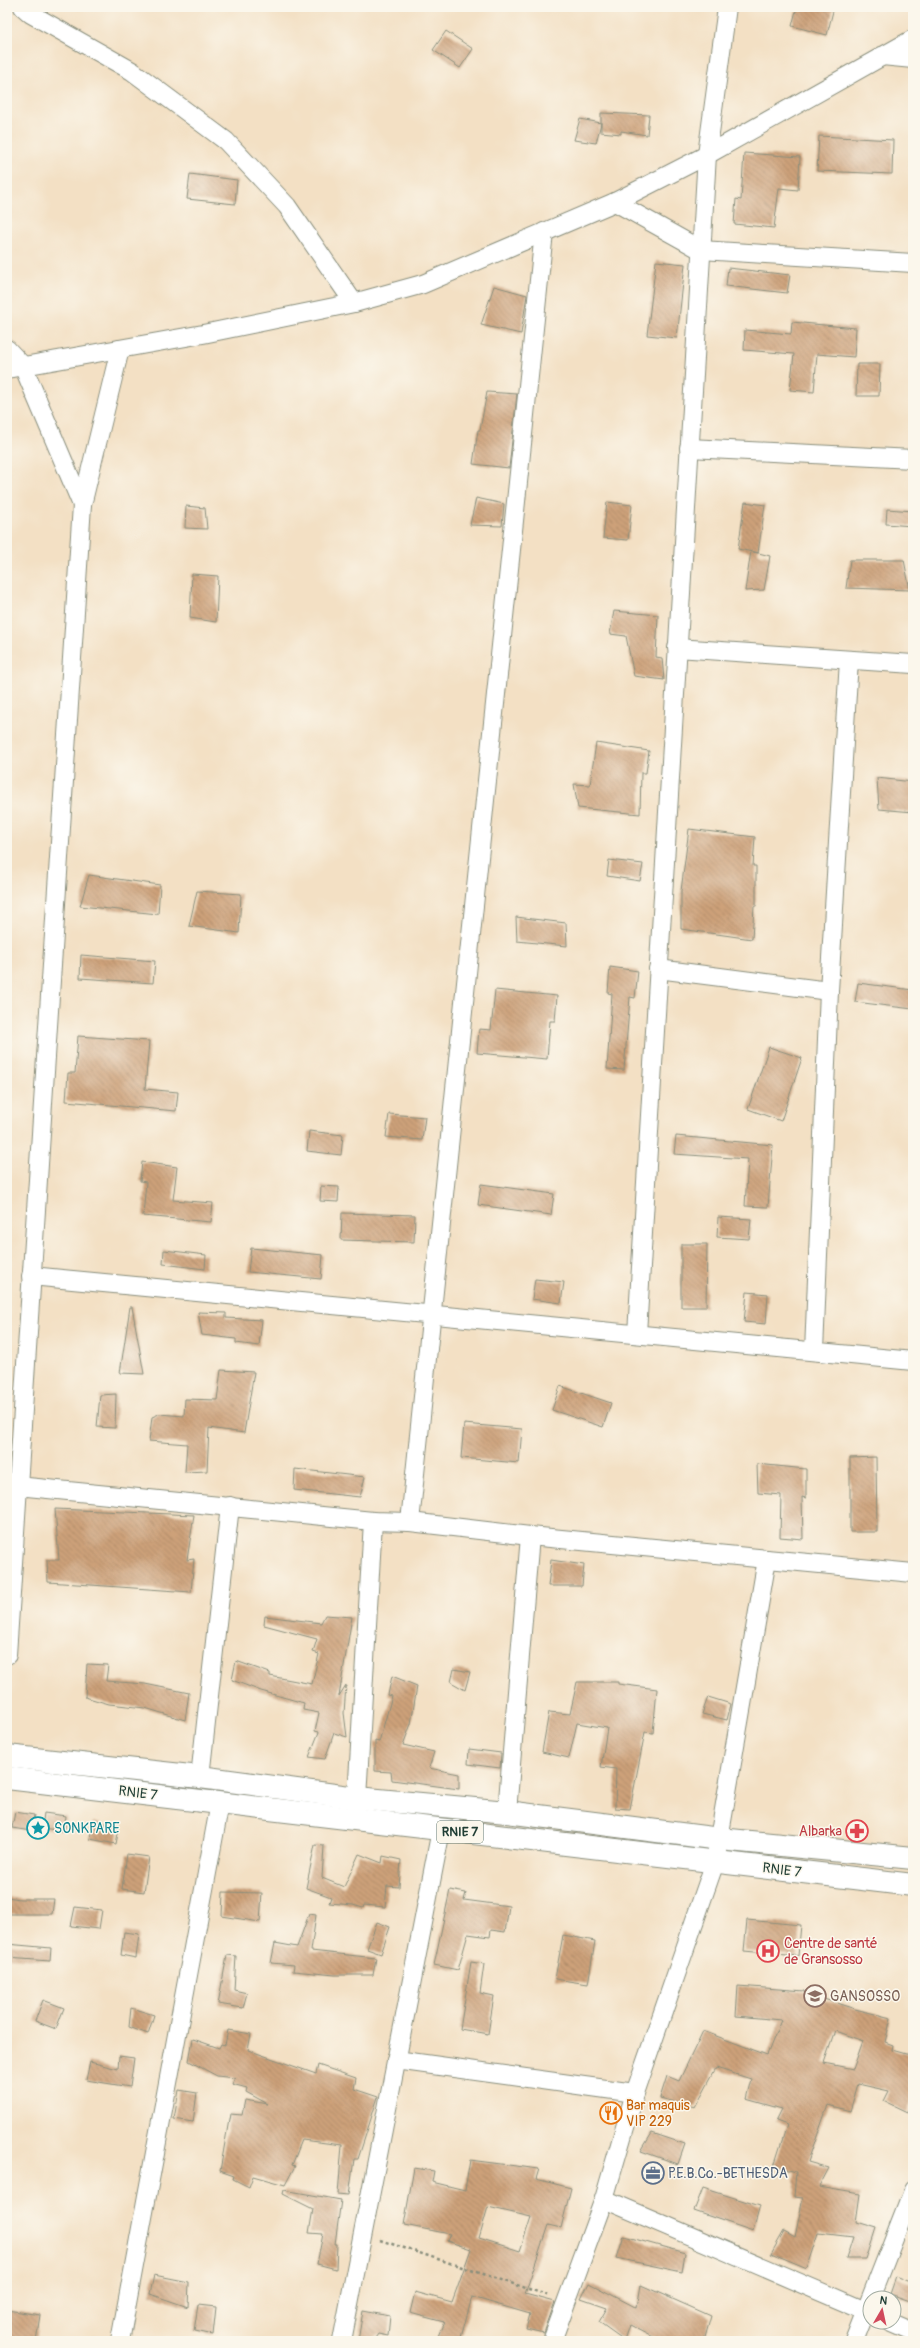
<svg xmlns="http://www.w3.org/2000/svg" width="920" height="2348" font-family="Pangolin,sans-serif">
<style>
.building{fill:url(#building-back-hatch);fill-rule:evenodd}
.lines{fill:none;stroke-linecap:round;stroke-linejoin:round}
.street-casing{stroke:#898e7c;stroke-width:20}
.primary-casing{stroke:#898e7c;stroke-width:24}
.path{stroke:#898e7c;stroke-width:2.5;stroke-dasharray:3 3;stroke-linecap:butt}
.street{stroke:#fff;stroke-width:18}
.primary{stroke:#fff;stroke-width:22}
.labels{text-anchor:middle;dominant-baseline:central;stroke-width:3;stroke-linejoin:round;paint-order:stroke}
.shield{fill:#fbf7ec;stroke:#61756b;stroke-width:1}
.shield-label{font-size:13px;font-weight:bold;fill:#1f3d34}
.street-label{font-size:14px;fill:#1f3d34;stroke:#fbf7ec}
.culture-label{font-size:14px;fill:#0d838f;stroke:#fbf7ec;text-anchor:start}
.health-label{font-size:14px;fill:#be3a42;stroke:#fbf7ec;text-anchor:end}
.education-label{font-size:14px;fill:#785e54;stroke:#fbf7ec;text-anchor:start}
.food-label{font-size:14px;fill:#c56008;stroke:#fbf7ec;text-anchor:start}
.service-label{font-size:14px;fill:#4e5e75;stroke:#fbf7ec;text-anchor:start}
</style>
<defs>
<pattern id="building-back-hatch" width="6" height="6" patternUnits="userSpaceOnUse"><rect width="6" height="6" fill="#cda179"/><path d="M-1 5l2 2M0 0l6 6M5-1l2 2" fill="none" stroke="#a68464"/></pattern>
</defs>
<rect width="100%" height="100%" fill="#fbf7ec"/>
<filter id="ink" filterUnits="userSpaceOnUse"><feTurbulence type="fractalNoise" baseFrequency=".025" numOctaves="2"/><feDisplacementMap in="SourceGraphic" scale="8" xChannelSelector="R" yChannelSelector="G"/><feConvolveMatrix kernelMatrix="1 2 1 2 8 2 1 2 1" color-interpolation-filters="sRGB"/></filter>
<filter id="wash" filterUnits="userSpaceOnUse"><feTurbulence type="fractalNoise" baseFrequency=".012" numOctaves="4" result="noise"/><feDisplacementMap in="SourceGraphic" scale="16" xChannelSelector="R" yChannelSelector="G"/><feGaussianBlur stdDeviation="0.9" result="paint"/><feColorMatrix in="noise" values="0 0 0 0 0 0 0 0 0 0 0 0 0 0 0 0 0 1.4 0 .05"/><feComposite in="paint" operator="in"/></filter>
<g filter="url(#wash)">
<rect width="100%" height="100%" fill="#f3e0c4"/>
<g id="blocks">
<g class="building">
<polygon points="797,7 834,7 827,35 792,26"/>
<polygon points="446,31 473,49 460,68 433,50"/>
<polygon points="601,113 649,115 647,135 621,131 621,134 601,132"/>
<polygon points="580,119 601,123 596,143 574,140"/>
<polygon points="819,136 893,140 892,174 817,171"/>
<polygon points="744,153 800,157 798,190 779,188 774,228 734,224 736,199 741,200"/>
<polygon points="190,174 237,180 235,204 187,199"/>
<polygon points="656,261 685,264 677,338 647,335"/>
<polygon points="728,268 790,275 787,293 726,286"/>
<polygon points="494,286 527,295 521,334 481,325"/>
<polygon points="792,322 856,328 854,357 817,354 814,392 790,390 794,354 744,350 745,330 791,334"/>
<polygon points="857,364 880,364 879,396 856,396"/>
<polygon points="487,392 517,394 509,468 473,464 478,430 480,430"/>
<polygon points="476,498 504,504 502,526 470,525"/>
<polygon points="607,502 632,505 628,540 603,538"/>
<polygon points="745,502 765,505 758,553 738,549"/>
<polygon points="186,506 205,508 207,529 185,528"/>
<polygon points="887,509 913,511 912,526 886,524"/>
<polygon points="751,551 770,556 764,590 745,591"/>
<polygon points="850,560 904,560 910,590 846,588"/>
<polygon points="192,574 218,576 216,622 190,618"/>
<polygon points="614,611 658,615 656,657 662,658 664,680 634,676 626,636 610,634"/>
<polygon points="596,743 649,751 646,773 641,773 640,814 578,808 574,784 590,785"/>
<polygon points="877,778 913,782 913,812 879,809"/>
<polygon points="689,829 755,837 753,866 756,866 756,906 754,906 752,939 681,929 681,891"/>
<polygon points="609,860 643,864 640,881 607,876"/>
<polygon points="89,875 160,885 158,914 80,906"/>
<polygon points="197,891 241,894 239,933 189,926"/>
<polygon points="516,917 566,923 567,946 517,941"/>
<polygon points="81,955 155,961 153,983 80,978"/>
<polygon points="610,967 638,971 635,998 630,997 624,1070 607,1069 612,994 608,993"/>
<polygon points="858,983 913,990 913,1009 855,1002"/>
<polygon points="495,990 557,996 555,1021 550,1021 547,1059 477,1053 479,1029 491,1030"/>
<polygon points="78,1036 149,1041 145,1089 178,1092 176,1111 66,1101 68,1073 75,1073"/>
<polygon points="769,1047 802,1058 781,1121 748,1109"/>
<polygon points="389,1114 425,1117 422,1140 386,1137"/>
<polygon points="309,1131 343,1135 341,1155 307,1151"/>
<polygon points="676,1136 773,1145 768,1207 745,1206 748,1159 674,1154"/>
<polygon points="142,1162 177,1167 173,1200 213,1203 211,1222 143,1216 146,1182 140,1181"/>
<polygon points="481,1184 554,1194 551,1215 478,1205"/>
<polygon points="321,1186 339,1187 338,1202 320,1201"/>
<polygon points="342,1213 415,1215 414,1242 341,1240"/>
<polygon points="718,1217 751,1219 749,1239 717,1237"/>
<polygon points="681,1244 707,1244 706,1307 681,1307"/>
<polygon points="251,1248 323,1255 321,1279 248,1272"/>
<polygon points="164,1250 206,1255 205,1269 163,1264"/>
<polygon points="535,1279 564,1282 561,1303 532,1299"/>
<polygon points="747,1292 768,1294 766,1324 744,1322"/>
<polygon points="130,1307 132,1307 144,1374 120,1373"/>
<polygon points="198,1312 226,1313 226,1318 262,1320 259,1346 236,1343 236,1339 202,1335"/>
<polygon points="221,1370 254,1372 244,1433 209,1428 207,1471 185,1472 187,1444 149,1441 152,1417 159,1414 184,1416 185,1399 217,1400"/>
<polygon points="560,1386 611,1403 603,1427 552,1410"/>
<polygon points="116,1394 115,1428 97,1427 100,1395"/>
<polygon points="464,1424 522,1429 519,1463 461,1458"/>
<polygon points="876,1457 877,1532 850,1532 850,1458"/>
<polygon points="757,1464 806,1469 806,1498 802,1497 803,1539 780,1537 781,1495 758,1493"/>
<polygon points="295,1469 365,1477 360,1497 294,1490"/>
<polygon points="55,1509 194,1515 187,1560 194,1559 191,1592 48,1582 47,1560 59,1560"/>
<polygon points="551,1560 584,1565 582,1586 548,1586"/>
<polygon points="325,1615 352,1617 339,1696 346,1685 344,1713 347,1737 334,1733 325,1759 309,1757 319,1732 315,1731 319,1713 303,1710 304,1703 261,1691 232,1680 236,1661 270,1673 270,1676 312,1684 319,1654 313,1652 317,1639 264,1625 265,1616 321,1623"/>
<polygon points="87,1664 108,1665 106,1681 145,1684 189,1693 185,1720 145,1708 109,1704 85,1697"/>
<polygon points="454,1669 470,1672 465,1690 451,1682"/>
<polygon points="392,1676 417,1686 411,1724 403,1745 434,1752 429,1768 459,1774 459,1789 392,1780 391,1772 375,1771 375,1741 379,1742 392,1696 388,1695"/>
<polygon points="577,1682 618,1682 618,1684 657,1689 653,1733 645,1732 630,1809 615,1808 616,1769 601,1767 607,1728 577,1723 569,1758 542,1752 549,1712 570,1714"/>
<polygon points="708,1697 731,1704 727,1720 702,1714"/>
<polygon points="469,1749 501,1753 500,1768 468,1764"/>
<polygon points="15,1812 34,1815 31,1831 12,1828"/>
<polygon points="44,1813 66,1816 64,1831 42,1828"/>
<polygon points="93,1822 119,1828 116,1844 90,1839"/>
<polygon points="315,1845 324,1846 322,1878 344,1887 359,1854 382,1863 383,1856 401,1860 399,1887 387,1886 385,1907 364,1905 363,1908 353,1905 329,1903 331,1897 306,1888"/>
<polygon points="127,1854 149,1857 144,1892 122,1889"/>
<polygon points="450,1890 466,1893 464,1900 509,1906 505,1932 491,1930 490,1937 468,1934 458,1970 434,1965"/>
<polygon points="223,1892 262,1893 260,1922 222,1916"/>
<polygon points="7,1897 20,1899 54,1899 52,1914 7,1914"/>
<polygon points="75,1907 102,1910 99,1929 71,1926"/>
<polygon points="309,1914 316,1915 311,1951 376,1958 373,1975 335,1975 293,1971 294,1965 271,1963 275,1943 297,1947"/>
<polygon points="747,1920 801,1925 798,1956 744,1951"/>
<polygon points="377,1922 390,1927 381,1954 367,1949"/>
<polygon points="124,1932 139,1934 136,1958 121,1955"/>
<polygon points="563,1935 595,1941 588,1984 555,1979"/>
<polygon points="7,1944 51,1948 50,1961 7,1958"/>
<polygon points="227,1955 236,1956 234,1990 247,1993 243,2008 218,2004"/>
<polygon points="471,1962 484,1964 480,1993 494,1996 488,2034 460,2029"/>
<path d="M738,1986L805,1991V1993L855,2009L891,2018L885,2042L893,2045L892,2050L913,2056V2098L907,2112L884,2101L889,2091L858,2084L850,2111L828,2105L808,2162L829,2168L819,2187L860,2194L856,2222L876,2228L866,2259H846L853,2237L819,2233L807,2269L771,2254L784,2231L795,2237L803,2198L794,2197L796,2172L774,2166L787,2125L776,2121L782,2109L746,2099L751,2079L716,2068L695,2107L660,2098L667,2076L679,2081L703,2031L767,2055L781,2020L736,2016ZM835,2031L863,2041L853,2069L824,2063Z"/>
<polygon points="43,2000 64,2008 56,2029 35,2021"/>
<polygon points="131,2008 154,2015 148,2034 129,2027"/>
<polygon points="228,2030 251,2034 248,2050 316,2074 318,2065 356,2078 354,2089 378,2097 358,2159 354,2159 349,2195 338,2194 342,2145 302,2140 292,2165 295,2166 285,2185 253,2176 249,2187 233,2179 234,2176 220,2171 230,2114 242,2115 245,2100 268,2104 246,2092 247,2088 232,2084 235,2078 217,2076 189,2061 193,2039 219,2048 221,2044 225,2045"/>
<polygon points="119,2056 134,2058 130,2087 86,2080 90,2062 118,2069"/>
<polygon points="179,2090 197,2093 193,2122 174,2119"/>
<polygon points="652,2133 685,2144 678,2164 641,2151"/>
<path d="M470,2160L539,2169L536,2179L571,2188L561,2228L548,2225L525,2294L555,2302L544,2333L526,2329L530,2314L472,2297L460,2341H436L444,2322L410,2313L415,2292L452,2302L471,2249L447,2241L450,2234L404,2225L414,2168L434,2171L432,2182L465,2190ZM488,2207L531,2217L520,2251L479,2238Z"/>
<polygon points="703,2188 760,2206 753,2231 694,2211"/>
<polygon points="284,2190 341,2200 335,2244 337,2244 336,2269 317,2264 323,2234 309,2233 313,2209 283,2194"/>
<polygon points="624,2236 685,2253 682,2272 617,2258"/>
<polygon points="154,2275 189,2282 188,2307 150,2294"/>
<polygon points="896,2277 913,2284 913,2302 890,2294"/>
<polygon points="589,2283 637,2308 641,2285 711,2316 704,2341 660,2341 629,2325 624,2340 599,2322 607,2308 581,2299"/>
<polygon points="198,2305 216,2307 213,2335 194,2331"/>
<polygon points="7,2310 40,2315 36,2341 7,2341"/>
<polygon points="363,2311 390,2316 388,2336 378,2334 373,2341 358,2341"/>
</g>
</g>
</g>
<g filter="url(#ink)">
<use href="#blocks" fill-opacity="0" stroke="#898e7c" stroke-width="1"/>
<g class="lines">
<g class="street-casing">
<g id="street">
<polyline points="23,7 31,14 132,71 226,141 287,206 354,303"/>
<polyline points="882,56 913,59"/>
<polyline points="615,202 701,250 913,263"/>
<polyline points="7,349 23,366 82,505"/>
<polyline points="7,369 203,334 354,303 423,284 615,202 707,155 913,39"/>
<polyline points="689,448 913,459"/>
<polyline points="677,648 913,664"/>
<polyline points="658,969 829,991"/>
<polyline points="31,1276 913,1361"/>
<polyline points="637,1334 707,155 727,7"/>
<polyline points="814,1351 829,991 849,660"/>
<polyline points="7,1485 373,1521 410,1522 530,1536 913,1573"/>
<polyline points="410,1522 544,232"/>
<polyline points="7,1655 82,505 120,349"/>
<polyline points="200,1777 230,1506"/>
<polyline points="357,1798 373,1521"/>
<polyline points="507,1812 530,1536"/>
<polyline points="396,2060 635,2093"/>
<polyline points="604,2199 870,2313"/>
<polyline points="890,2322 913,2332"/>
<polyline points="120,2341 220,1803"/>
<polyline points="342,2341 441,1830"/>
<polyline points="552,2341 604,2199 635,2093 715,1862 767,1559"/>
<polyline points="854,2341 913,2190"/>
</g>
</g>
<g class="primary-casing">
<g id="primary">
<polyline points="7,1756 200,1777 357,1798 507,1812 720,1839 913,1858"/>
<polyline points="7,1778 913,1885"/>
</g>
</g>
<polyline class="path" points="380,2240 550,2296"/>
<use href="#street" class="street"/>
<use href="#primary" class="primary"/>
</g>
</g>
<defs>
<g id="sight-ring" transform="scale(1.15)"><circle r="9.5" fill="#fbf7ec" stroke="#0f9aa8" stroke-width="1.5"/><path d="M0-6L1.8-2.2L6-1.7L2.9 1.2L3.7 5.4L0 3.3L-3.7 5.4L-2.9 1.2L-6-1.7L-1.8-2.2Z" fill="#0f9aa8"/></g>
<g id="pharmacy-ring" transform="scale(1.15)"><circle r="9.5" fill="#fbf7ec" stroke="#e0444e" stroke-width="1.5"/><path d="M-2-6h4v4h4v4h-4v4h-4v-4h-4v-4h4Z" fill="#e0444e"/></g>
<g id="hospital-ring" transform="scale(1.15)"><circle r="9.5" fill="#fbf7ec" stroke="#e0444e" stroke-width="1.5"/><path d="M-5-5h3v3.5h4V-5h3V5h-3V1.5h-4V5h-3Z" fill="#e0444e"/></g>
<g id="school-ring" transform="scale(1.15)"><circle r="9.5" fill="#fbf7ec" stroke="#8d6e63" stroke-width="1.5"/><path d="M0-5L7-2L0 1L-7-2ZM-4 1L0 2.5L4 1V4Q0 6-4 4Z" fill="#8d6e63"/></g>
<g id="restaurant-ring" transform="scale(1.15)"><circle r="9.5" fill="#fbf7ec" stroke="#e8710a" stroke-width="1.5"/><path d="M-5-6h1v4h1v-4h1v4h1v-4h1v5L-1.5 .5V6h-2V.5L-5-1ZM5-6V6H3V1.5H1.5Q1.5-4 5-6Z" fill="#e8710a"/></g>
<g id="office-ring" transform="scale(1.15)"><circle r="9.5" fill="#fbf7ec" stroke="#5c6f8a" stroke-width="1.5"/><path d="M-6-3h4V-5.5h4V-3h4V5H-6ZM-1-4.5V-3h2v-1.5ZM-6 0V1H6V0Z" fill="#5c6f8a"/></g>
</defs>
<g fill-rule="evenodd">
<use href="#sight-ring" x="38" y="1828"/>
<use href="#pharmacy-ring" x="857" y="1831"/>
<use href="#hospital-ring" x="768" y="1951"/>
<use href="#school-ring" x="815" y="1996"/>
<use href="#restaurant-ring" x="611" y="2113"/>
<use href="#office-ring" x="653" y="2173"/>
</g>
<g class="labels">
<rect class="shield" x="437" y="1821" width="46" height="22" rx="3"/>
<g class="shield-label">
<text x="460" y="1832">RNIE 7</text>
</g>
<g class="street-label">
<text transform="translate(138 1793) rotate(7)">RNIE 7</text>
<text transform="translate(782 1870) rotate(7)">RNIE 7</text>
</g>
<g class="culture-label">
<text x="54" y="1828">SONKPARE</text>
</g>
<g class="health-label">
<text x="842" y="1831">Albarka</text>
<text x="784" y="1943" text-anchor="start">Centre de santé<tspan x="784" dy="16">de Gransosso</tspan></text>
</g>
<g class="education-label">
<text x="830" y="1996">GANSOSSO</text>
</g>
<g class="food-label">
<text x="626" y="2105">Bar maquis<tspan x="626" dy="16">VIP 229</tspan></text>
</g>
<g class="service-label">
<text x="668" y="2173">P.E.B.Co.-BETHESDA</text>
</g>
</g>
<rect width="920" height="2348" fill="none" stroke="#fbf7ec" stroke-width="24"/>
<g transform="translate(882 2310) rotate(9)"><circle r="19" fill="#fbf7ec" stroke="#a3ada2"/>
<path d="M0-3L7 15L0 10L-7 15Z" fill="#d1495b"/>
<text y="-6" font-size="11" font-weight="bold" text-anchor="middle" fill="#1f3d34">N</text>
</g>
</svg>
